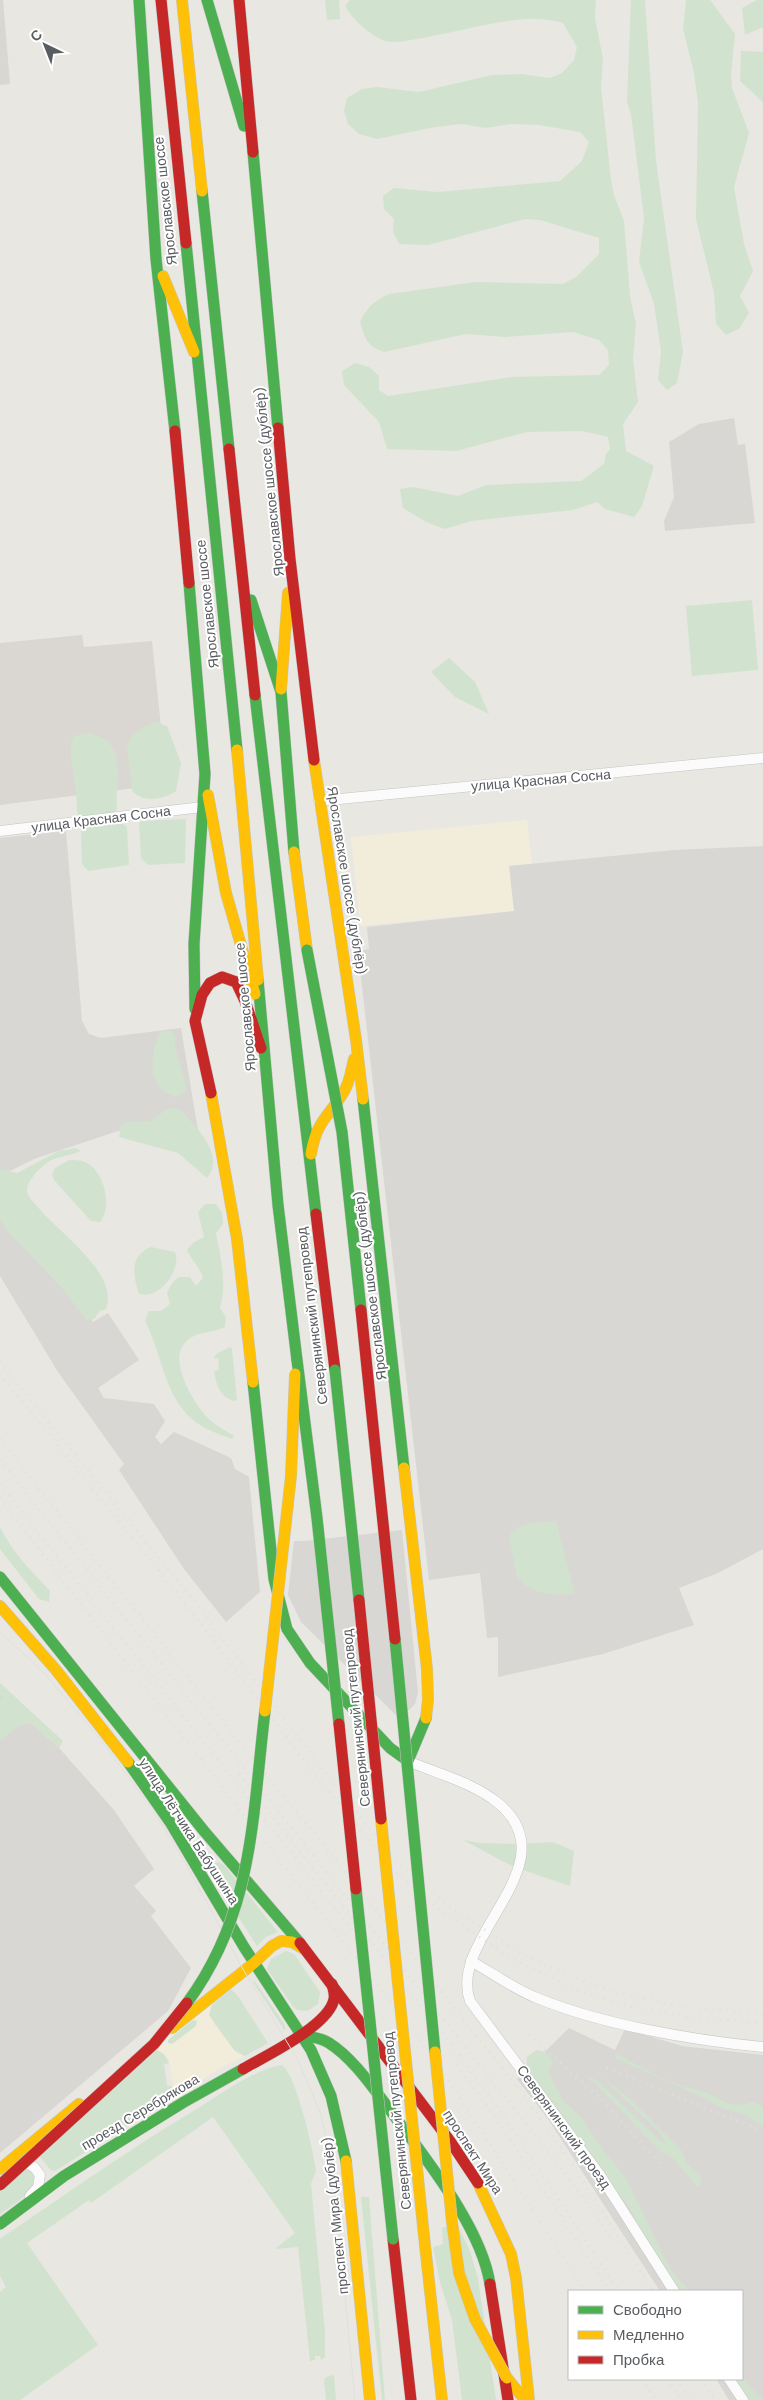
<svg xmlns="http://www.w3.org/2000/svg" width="763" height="2400" font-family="'DM Sans',sans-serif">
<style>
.commercial{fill:#f2ecdb}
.industrial{fill:#d9d7d3}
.education{fill:#dad7d2}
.green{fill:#d1e3ce}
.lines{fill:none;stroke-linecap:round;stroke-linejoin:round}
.street-casing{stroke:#c4c4c3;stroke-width:11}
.fast-casing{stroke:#c5c5c4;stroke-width:12}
.slow-casing{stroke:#c5c5c4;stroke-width:12}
.jam-casing{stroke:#c5c5c4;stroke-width:12}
.street{stroke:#fcfbfb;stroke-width:10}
.fast{stroke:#4caf50;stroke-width:11}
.slow{stroke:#ffc107;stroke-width:11}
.jam{stroke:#c62828;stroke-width:11}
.tram{stroke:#e0e0df;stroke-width:1}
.rail{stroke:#e0e0df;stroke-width:3;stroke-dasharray:1 6;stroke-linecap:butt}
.fast-bridge-casing{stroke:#c5c5c4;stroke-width:12;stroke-linecap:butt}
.slow-bridge-casing{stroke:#c5c5c4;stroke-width:12;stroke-linecap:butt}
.jam-bridge-casing{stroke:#c5c5c4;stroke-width:12;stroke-linecap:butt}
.fast-bridge{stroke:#4caf50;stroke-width:11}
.slow-bridge{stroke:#ffc107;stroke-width:11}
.jam-bridge{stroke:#c62828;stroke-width:11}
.labels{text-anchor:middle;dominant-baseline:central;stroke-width:4;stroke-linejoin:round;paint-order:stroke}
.street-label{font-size:14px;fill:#595c60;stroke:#fff}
</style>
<rect width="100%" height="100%" fill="#e8e7e2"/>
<g class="commercial">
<polygon points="527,820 532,864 509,866 514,911 360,926 351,837"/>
<polygon points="214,2003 214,2024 237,2053 245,2056 250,2054 226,2065 174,2097 169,2060 153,2050"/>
</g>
<g class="industrial">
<polygon points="0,0 3,0 10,84 0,85"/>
<polygon points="734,418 738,445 745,444 755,523 665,531 664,521 674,497 669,442 699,424"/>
<polygon points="66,831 82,1021 89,1034 101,1038 181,1028 198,1131 118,1131 34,1159 0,1176 0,838"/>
<polygon points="763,846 763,1549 718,1573 679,1588 694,1625 603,1654 498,1677 498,1637 487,1638 480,1573 429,1580 358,951 369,949 367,927 514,911 509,866 674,850"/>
<polygon points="0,1180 93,1322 108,1313 139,1360 98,1388 104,1398 154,1404 165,1421 155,1437 161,1444 174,1432 231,1458 235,1469 249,1477 260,1592 226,1622 184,1569 119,1470 124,1464 58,1372 0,1276"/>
<polygon points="402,1530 418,1693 415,1704 400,1719 301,1622 288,1595 294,1541 305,1541"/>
<polygon points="0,1694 59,1748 114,1810 154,1869 134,1886 156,1911 151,1916 191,1968 168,2011 0,2153"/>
<polygon points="569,2028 615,2050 625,2029 682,2046 763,2055 763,2400 729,2400 716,2379 742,2379 742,2291 660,2291 548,2119 517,2079"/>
</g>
<polygon class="education" points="82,635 84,647 152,641 167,784 0,805 0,643"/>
<g class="green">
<polygon points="325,0 339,0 340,19 327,20"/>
<path d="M350,0H596L595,18L603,59L601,87L611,180L614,195L624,221L630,296L636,324L633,359L638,402L623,424L626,451L654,466L642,506L634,517L605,509L597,502L573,510L471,521L445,529L426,522L403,508L400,489L413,487L458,496L486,485L581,481L604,464L606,454L610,449L608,437L582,431L527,432L456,451L387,449L379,422L344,385L342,371L355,363L369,367L379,376V390L388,396L512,377L599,375L609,365L608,350L599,340L573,332L505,337L466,334L384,352C367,346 365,339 360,322C367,307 374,301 389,294L476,282L563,284L576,277L599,254V238L540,220L525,219L428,245L399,244L393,232L394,219L384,209L383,196L394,188L438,192L560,181L582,161L589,142L580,132L539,125L511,124L485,128L462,124L435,127L377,139L359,134L348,124L344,111L347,98L362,89L377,87L419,92L492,75L522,74L550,78L562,73L574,60L577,47L563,23C522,11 468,30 427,37C417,39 394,44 385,41C371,36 352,19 345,6Z"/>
<polygon points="631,0 645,0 656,161 683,352 677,383 667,390 658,380 661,351 654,304 639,262 644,218 631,114 627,102"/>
<polygon points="686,0 710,0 735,34 731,75 732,88 749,133 734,187 744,244 753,271 740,296 749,313 739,329 726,335 716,324 714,293 696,219 698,103 694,73 683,29"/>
<polygon points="757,0 763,0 763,27 745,35 742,8"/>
<polygon points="741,51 763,52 763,102 740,81"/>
<polygon points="752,600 758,670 692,676 686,606"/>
<polygon points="449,658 475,682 489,714 455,697 431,672"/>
<path d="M156,722L167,726L181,763L176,791C165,799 141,804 132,790L127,746C129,736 146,724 156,722Z"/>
<path d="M87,733C130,740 114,777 117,808L115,814L88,818L78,815C76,806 77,800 76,791C75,776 66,750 74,736Z"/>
<polygon points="186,819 185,863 148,865 141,858 139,823 142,821"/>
<polygon points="119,823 125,825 127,828 129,865 88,871 82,864 81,830 84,827"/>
<path d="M165,1031H171L175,1035V1047L186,1085V1091L176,1097C145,1087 150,1056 160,1032Z"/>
<path d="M169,1108L181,1110C194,1126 227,1155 207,1178L178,1153L119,1137L121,1126L127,1122L150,1121Z"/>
<path d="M76,1148L81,1151C71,1156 56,1156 48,1162C40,1168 28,1179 27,1189C26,1195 32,1201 36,1205C56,1231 120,1273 106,1309L100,1311L94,1319L86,1320L64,1290L10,1234L0,1220V1169L17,1173L59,1151Z"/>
<path d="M69,1160C74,1160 80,1160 85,1162C104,1170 113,1207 100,1222L91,1221L54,1180L52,1174L55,1168Z"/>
<path d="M205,1204H216L222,1213L223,1224L216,1233C221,1259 227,1283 220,1308L226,1317L225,1327C211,1334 195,1330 184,1344C169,1361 193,1402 206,1416C213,1424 225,1430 234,1436L232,1439C222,1435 209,1431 200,1425C164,1402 163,1355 145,1321L149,1311H161L170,1304L167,1293L172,1283L179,1277H190L196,1286L203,1278C200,1267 192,1261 187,1250L194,1242L204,1237L198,1212Z"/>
<path d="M151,1247L175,1252C182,1270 159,1300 139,1294C133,1275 129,1256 151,1247Z"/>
<path d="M230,1347L232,1349L237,1400L235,1401C220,1398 216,1384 214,1371L219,1370L218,1358L214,1359L216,1354Z"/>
<path d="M556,1521L575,1594C553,1595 530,1595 517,1576L509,1537C520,1520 538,1523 556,1521Z"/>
<path d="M0,1527C12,1552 31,1571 50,1591L49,1602L39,1599L0,1549Z"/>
<polygon points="0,1683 63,1741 59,1748 32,1723 20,1725 0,1741 0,1700 3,1697 0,1694"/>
<polygon points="463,1840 480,1843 516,1844 553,1842 574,1851 570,1886 514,1867"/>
<polygon points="219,1862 224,1865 278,1932 266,1937 257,1946 211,1874 210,1869 213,1864"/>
<polygon points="286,1951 294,1954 320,1992 318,2004 307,2011 297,2010 292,2005 267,1969 271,1959"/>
<polygon points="254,1980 285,2025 285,2031 253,1982"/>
<polygon points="231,1989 238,1996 268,2043 245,2056 234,2050 209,2015 212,2005"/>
<polygon points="193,2020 197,2021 196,2026 172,2044 168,2043 168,2040"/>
<polygon points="157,2050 164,2054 169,2063 164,2064 167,2086 172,2086 173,2094 152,2106 154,2109 55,2171 51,2170 40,2157"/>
<polygon points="536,2050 546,2052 553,2061 548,2071 563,2101 581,2117 603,2150 626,2178 670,2269 689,2291 675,2291 638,2227 629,2206 602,2174 526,2068 527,2057"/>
<path d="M617,2054C639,2065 660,2079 684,2087C691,2089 700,2090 707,2093C728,2102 728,2109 754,2102L763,2107V2126L744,2114L721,2108L702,2097L615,2058Z"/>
<path d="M281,2065C295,2069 314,2153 316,2170C316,2175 312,2179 311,2184L325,2331V2357L321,2360L320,2356H315V2360L310,2361L298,2247L275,2249L295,2233L213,2117L91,2203L89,2200L27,2243L98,2345L20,2400H0V2292L6,2287L0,2276V2239C66,2194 131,2148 200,2107C224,2092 252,2071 281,2065Z"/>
<polygon points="590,2077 599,2082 661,2142 666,2143 660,2133 602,2077 631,2100 681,2150 687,2164 700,2175 701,2185 697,2187 674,2159 660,2151 594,2082 586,2078"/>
<path d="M31,2169C43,2189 14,2204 0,2214V2179L10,2170Z"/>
<polygon points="361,2197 369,2197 385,2400 382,2400"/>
<polygon points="457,2224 470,2251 478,2279 496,2400 462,2400 452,2320 440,2282 433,2247 443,2244 442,2228"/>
<polygon points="334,2375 336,2400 326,2400 324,2380 326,2377"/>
<polygon points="742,2375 747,2384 763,2400 743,2400 729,2379 742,2379"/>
</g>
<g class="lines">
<g class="street-casing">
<g id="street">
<polyline points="319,801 763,758"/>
<polyline points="0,831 202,807"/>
<path d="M408,1761C438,1774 472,1782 498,1803C572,1864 447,1937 470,2001L600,2175L674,2291"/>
<path d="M471,1961C492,1973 514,1989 537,1998C603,2025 692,2040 763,2047"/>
<polyline points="22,2161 34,2167 40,2175 38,2187 30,2196"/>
<polyline points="729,2379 743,2400"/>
</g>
</g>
<g class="fast-casing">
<g id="fast">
<polyline points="139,0 156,259 175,431"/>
<polyline points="207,0 244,126"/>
<polyline points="253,152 278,428"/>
<polyline points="202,191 229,449"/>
<polyline points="186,243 237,750"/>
<polyline points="189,583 205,774 194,944 195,1009"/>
<polyline points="251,600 281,692 294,852"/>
<polyline points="255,695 316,1214"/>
<polyline points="258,980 278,1205 297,1360"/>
<polyline points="363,1099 404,1468"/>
<polyline points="253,1382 274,1579 287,1629 310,1663 390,1748 408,1761 426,1718"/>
<polyline points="0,1577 204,1831 300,1943"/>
<polyline points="128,1762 170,1822 244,1947 311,2050 331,2096 346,2161"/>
<path d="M303,2035C311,2037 322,2038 329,2043C353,2058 373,2088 390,2110C424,2157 481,2226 490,2284"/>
<polyline points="0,2224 64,2176 184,2102 243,2069"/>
</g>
</g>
<g class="slow-casing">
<g id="slow">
<polyline points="182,0 202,191"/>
<polyline points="163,276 194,352"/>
<polyline points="281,689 288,593"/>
<polyline points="237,750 258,980"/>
<polyline points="314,760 356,1040 363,1099"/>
<polyline points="208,795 226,893 255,994"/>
<polyline points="294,852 307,950"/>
<polyline points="211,1093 237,1239 253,1382"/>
<path d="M311,1154C317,1120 327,1119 343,1093C350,1083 351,1070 354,1059"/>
<polyline points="404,1468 427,1669 428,1700 426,1718"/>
<polyline points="0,1606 56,1670 128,1762"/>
<polyline points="172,2028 254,1963 272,1946 281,1941 292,1942 304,1949"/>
<polyline points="346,2161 370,2400"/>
<polyline points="0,2169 79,2104"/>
<polyline points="478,2183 511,2254 516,2278 529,2400"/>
<polyline points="424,2236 442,2400"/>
<polyline points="507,2378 525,2400"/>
</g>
</g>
<g class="jam-casing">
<g id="jam">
<polyline points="161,0 186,243"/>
<polyline points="239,0 253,152"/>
<polyline points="278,428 290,559 314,760"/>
<polyline points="175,431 189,583"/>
<polyline points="229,449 255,695"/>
<polyline points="211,1093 195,1021 202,995 210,983 222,977 236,982 245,1001 261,1048"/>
<polyline points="316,1214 335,1370"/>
<polyline points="300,1943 450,2141 478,2183"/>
<path d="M243,2069C265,2056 329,2026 334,1999C335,1995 333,1988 332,1984"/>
<polyline points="393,2239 411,2400"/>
<polyline points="490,2284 508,2400"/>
</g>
</g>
<use href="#street" class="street"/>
<use href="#fast" class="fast"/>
<use href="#slow" class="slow"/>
<use href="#jam" class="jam"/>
<polyline class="tram" points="0,1632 43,1672 102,1741 157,1816 187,1866 244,1971 299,2062 321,2115 333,2171 355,2400"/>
<g class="rail">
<polyline points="0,1362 195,1602 317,1762 394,1859 419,1881 452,1908 515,1950 552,1968 591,1984 624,1994 693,2008 763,2014"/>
<polyline points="0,1374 189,1608 312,1771 395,1871 418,1892 446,1914 510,1958 586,1994 618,2003 690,2018 763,2023"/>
<polyline points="0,1439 229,1729 396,1934 525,2097 571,2162 653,2291"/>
<polyline points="0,1460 524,2121 585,2200 611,2239"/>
<polyline points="0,1484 367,1949"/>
<polyline points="0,1498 134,1674 434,2058 585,2291"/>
<polyline points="239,1774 449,2041 501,2112 619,2291"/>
<polyline points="529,2035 604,2102 661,2165"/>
<polyline points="457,2065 495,2117 610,2291"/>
<polyline points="607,2068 763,2131"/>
<polyline points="642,2379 656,2400"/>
<polyline points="667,2379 681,2400"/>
<polyline points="677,2379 690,2400"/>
<polyline points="701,2379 715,2400"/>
</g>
<g class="fast-bridge-casing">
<g id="fast-bridge">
<polyline points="307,950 342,1132 361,1310"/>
<polyline points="297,1360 317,1518 339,1724"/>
<polyline points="335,1370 359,1600"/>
<polyline points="395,1639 435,2052"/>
<polyline points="356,1889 393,2239"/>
<path d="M187,2003C254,1912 252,1818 265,1711"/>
</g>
</g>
<g class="slow-bridge-casing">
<g id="slow-bridge">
<polyline points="265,1711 291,1476 295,1374"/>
<polyline points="381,1819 424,2236"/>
<polyline points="435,2052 452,2222 459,2273 475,2319 507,2378"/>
</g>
</g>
<g class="jam-bridge-casing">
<g id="jam-bridge">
<polyline points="361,1310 395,1639"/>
<polyline points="359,1600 381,1819"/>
<polyline points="339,1724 356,1889"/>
<polyline points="0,2185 154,2044 187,2003"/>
</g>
</g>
<use href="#fast-bridge" class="fast-bridge"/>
<use href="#slow-bridge" class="slow-bridge"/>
<use href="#jam-bridge" class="jam-bridge"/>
</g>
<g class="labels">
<g class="street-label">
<text transform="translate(165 201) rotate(-96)">Ярославское шоссе</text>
<text transform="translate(269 482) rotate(-96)">Ярославское шоссе (дублёр)</text>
<text transform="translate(207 604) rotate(-96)">Ярославское шоссе</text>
<text transform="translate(541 780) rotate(-5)">улица Красная Сосна</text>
<text transform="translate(101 819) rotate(-7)">улица Красная Сосна</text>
<text transform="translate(347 880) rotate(81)">Ярославское шоссе (дублёр)</text>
<text transform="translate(245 1007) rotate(-95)">Ярославское шоссе</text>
<text transform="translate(370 1286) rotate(-97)">Ярославское шоссе (дублёр)</text>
<text transform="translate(312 1316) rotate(-97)">Северянинский путепровод</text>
<text transform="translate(356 1718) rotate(-96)">Северянинский путепровод</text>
<text transform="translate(189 1831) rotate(57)">улица Лётчика Бабушкина</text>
<text transform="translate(140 2112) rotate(-31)">проезд Серебрякова</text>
<text transform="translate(397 2121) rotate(-96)">Северянинский путепровод</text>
<text transform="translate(564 2127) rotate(54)">Северянинский проезд</text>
<text transform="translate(473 2152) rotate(57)">проспект Мира</text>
<text transform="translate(335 2216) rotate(-96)">проспект Мира (дублёр)</text>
</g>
</g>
<rect x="568" y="2290" width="175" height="90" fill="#ffffff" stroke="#bdbebf"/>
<rect x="578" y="2306" width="25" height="8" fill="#4caf50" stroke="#bdbebf"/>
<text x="613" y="2315" font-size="15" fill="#595c60">Свободно</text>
<rect x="578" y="2331" width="25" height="8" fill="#ffc107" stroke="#bdbebf"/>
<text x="613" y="2340" font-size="15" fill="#595c60">Медленно</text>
<rect x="578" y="2356" width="25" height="8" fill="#c62828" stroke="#bdbebf"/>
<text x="613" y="2365" font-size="15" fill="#595c60">Пробка</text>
<g transform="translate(45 45) rotate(317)" stroke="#ffffff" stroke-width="4" paint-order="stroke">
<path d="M0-4L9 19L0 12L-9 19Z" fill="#595c60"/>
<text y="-8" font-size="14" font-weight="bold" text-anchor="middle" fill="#595c60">С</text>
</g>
</svg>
